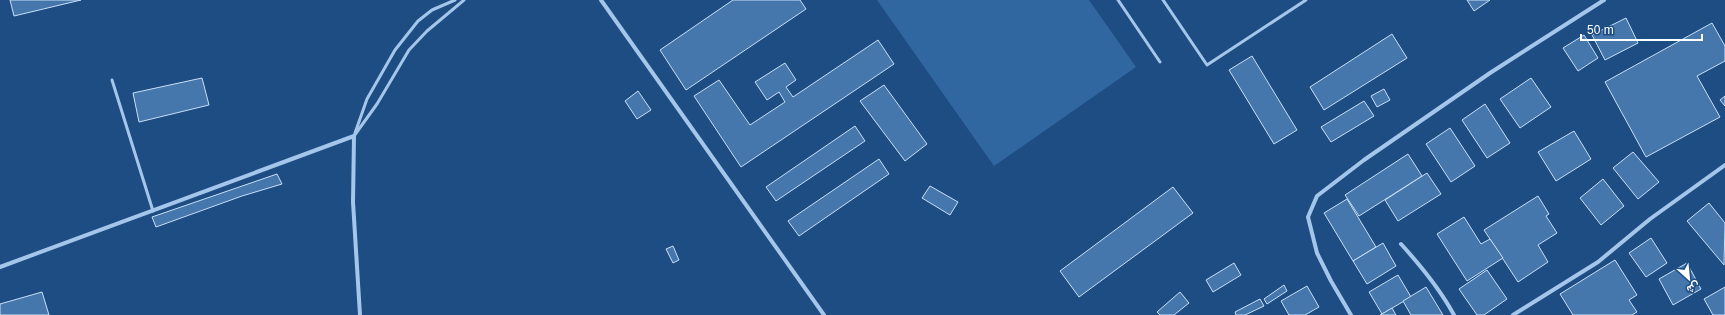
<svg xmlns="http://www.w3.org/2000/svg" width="1725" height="315" font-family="Helvetica,Vazirmatn,sans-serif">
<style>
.green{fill:#3167a1}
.building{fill:#4677ac;stroke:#c9dff7}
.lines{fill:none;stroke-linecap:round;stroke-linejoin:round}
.lane{stroke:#a4c6ea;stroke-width:3}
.street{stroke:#a4c6ea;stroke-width:4}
</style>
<rect width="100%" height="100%" fill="#1e4d84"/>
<polygon class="green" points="877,0 1089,0 1136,67 994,166"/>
<g class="building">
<polygon points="10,0 81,0 14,16"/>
<polygon points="733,0 800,0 806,9 686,90 660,50"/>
<polygon points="1467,0 1490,0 1474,11"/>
<polygon points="1626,18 1638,43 1605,60 1592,35"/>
<polygon points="1712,23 1725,46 1725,61 1697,76 1720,117 1646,157 1605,82"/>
<polygon points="1392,34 1407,58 1324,110 1310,87"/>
<polygon points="1584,35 1598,58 1578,71 1563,48"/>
<polygon points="878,40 894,64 741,167 694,96 719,80 750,125 785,102 779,92 767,100 755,82 785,63 796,80 786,87 793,97"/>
<polygon points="1252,56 1297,130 1274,144 1229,70"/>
<polygon points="202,78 209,105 139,122 133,93"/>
<polygon points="1531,78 1551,107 1520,128 1500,99"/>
<polygon points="884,85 927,144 905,161 860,101"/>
<polygon points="1384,89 1390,100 1377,107 1371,96"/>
<polygon points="638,91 651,110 637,119 625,101"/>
<polygon points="1725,96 1725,106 1720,100"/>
<polygon points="1364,101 1374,116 1331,142 1321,127"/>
<polygon points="1485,104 1510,143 1487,158 1462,120"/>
<polygon points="855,126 865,141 776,201 766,187"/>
<polygon points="1450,128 1475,166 1451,182 1426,144"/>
<polygon points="1574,131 1591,159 1556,181 1538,152"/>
<polygon points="1633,152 1659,182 1638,199 1613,168"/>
<polygon points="1408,154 1422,176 1359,216 1345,195"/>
<polygon points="879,159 889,174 799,236 788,221"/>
<polygon points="1427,173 1441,194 1398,221 1385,200"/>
<polygon points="277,174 282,184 242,196 156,227 152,217"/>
<polygon points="1603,179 1624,206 1601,225 1580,198"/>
<polygon points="930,186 958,202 950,215 922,198"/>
<polygon points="1173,187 1193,213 1079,297 1060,271"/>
<polygon points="1538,196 1549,214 1546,216 1557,233 1538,245 1548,262 1518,282 1484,230"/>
<polygon points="1347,199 1376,247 1353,261 1324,213"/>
<polygon points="1709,203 1725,223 1724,265 1687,221"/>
<polygon points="1464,217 1481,244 1490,239 1503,258 1467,281 1437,234"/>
<polygon points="1651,238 1667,263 1646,277 1629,253"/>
<polygon points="1383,243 1396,266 1367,284 1353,261"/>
<polygon points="673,246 679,260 673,263 666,249"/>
<polygon points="1615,260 1637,295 1629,300 1637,312 1632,315 1573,315 1560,294"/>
<polygon points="1234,263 1241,275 1213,292 1206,280"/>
<polygon points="1687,263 1701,289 1673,305 1659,279"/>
<polygon points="1487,270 1507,299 1484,315 1477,315 1459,289"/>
<polygon points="1398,275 1411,297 1382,314 1369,292"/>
<polygon points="1284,285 1287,291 1267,304 1264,299"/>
<polygon points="1307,286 1319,307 1305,315 1289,315 1281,301"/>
<polygon points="1426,287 1443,315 1411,315 1403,301"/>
<polygon points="1725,287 1725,315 1713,315 1704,299"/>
<polygon points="42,292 49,315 0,315 0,304"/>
<polygon points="1180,292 1189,303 1174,315 1160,315 1157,312"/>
<polygon points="1260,299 1264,306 1245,315 1236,315 1235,312"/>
<polygon points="1392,308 1396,315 1380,315 1382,314"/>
</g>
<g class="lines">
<g class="lane">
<polyline points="1118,0 1160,62"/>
<polyline points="1163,0 1207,65 1306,0"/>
<polyline points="112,80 153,211"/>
<polyline points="355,133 367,99 395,50 418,21 432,10 455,0"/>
<polyline points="354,136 377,104 409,50 427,31 464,0"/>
</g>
<g class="street">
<polyline points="601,0 824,315"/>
<path d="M1401,244C1421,266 1440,289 1454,315"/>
<polyline points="0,267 354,136 353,202 360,315"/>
<polyline points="1351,315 1331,281 1317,253 1308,217 1317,196 1364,160 1490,73 1604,0"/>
<polyline points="1513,315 1598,262 1650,219 1725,165"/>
</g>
</g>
<g transform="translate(1689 279) rotate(153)" stroke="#1e4d84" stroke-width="3" paint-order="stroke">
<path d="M0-3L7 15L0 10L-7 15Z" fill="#ffffff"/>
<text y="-6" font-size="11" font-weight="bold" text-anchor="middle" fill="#ffffff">ش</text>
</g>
<path d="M1581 34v6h121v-6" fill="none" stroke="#ffffff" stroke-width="2"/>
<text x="1587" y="34" font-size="12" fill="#ffffff" stroke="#1e4d84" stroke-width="3" paint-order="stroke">50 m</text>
</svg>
